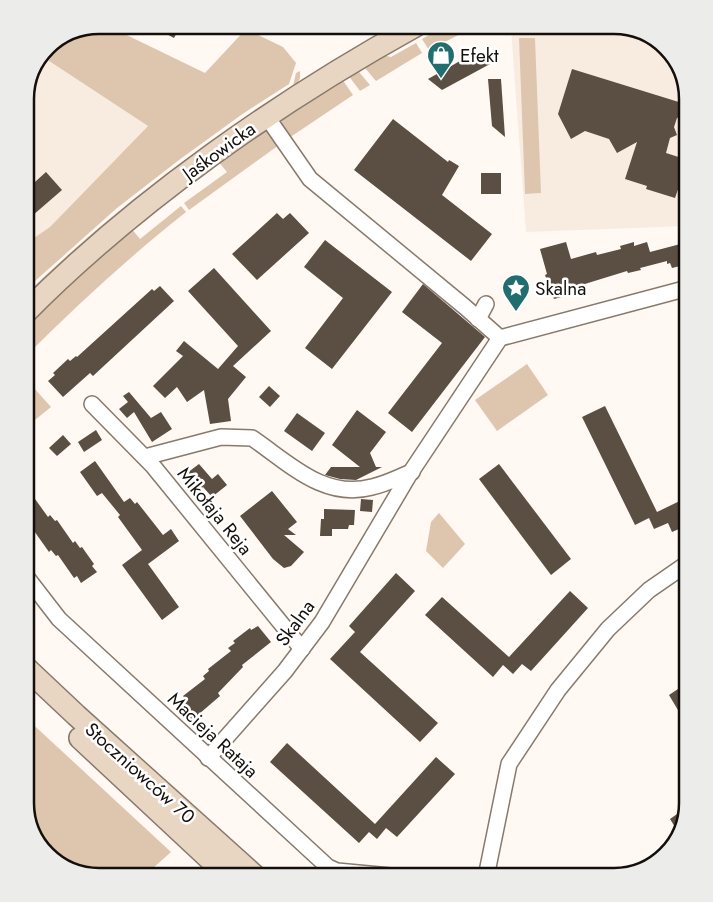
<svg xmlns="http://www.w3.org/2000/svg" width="713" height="902" font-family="Jost,sans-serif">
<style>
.built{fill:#f8ece0}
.green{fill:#dec6ae}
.building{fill:#5b4e42}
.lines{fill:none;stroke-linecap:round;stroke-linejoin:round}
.street-casing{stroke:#877a6c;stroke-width:18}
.secondary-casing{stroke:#877a6c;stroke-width:24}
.street{stroke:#fff;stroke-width:15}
.secondary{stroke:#e9d6c2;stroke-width:21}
.labels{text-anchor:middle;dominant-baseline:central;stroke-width:5;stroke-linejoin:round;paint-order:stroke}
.poi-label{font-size:19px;fill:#140f0a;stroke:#fff;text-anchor:start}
.street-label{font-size:19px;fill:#140f0a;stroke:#fff}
.rim{fill:none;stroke:#140f0a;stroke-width:2.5}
</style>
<rect width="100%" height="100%" fill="#fff8f3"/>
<g class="built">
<polygon points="519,25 619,25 652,35 676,58 688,98 688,226 526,232 511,29"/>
<polygon points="43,57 148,126 50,227 25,244 25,93"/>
</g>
<g class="green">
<polygon points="98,25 106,25 205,73 246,29 283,47 296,63 289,84 241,115 179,160 117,208 25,290 25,244 50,227 148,126 43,57 50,43"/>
<polygon points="446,25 478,25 429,50 422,39"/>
<polygon points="519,38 535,38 541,193 525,194"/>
<polygon points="416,43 422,53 376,81 365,68 365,65 382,55 391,57"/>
<polygon points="356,70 359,72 370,85 360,91 348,75"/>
<path d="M300,71V78L296,87L25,301V295C106,216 197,147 293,86L296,73Z"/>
<polygon points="342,79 353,95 289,138 281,127 282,118"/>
<polygon points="264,130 271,133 279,145 189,210 184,203 227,172 218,161"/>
<path d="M181,206L186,212C129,257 76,306 25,357V323L131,228L140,239Z"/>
<polygon points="527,364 548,395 497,431 475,400"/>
<polygon points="25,378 51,407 25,428"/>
<polygon points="439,513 465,544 443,568 426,551 431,522"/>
<polygon points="25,717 171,852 143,877 94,877 61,867 37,844 25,804"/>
</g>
<g class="building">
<polygon points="150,25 181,25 174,38"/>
<polygon points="476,52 490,64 442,90 428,79"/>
<polygon points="572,69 682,103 680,108 684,115 677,118 674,127 677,135 670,138 666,153 688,160 688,188 682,178 675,198 646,189 647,186 625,179 637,142 617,153 609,139 585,131 571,139 558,114"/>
<polygon points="488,79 501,79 505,137 492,126"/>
<polygon points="393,119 448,162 449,160 459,166 442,195 492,234 471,261 354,170"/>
<polygon points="46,172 62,190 25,222 25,191"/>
<rect x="481" y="173" width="20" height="21"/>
<polygon points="277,213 283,219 290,213 309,233 257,280 232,254"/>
<polygon points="325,240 392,292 332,369 305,348 343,298 304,267"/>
<polygon points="566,242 571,259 596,252 597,255 621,249 620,246 634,242 634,246 647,242 650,252 688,242 688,264 672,268 670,263 667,264 667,261 640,268 641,270 628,273 627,271 575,287 577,293 554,299 545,275 547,274 540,249"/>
<polygon points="214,268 271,331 233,366 246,377 228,399 231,421 210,424 204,390 187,402 177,387 165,398 153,386 183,356 176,351 184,341 218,369 238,346 188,291"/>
<polygon points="423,284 485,337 412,432 388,413 442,343 402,312"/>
<polygon points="160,286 174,301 93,376 90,373 63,397 48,381 55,375 53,373 68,359 70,361 76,356 77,357 152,289 154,291"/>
<polygon points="269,386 280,396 270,407 259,397"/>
<polygon points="129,392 151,418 161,412 172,429 152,442 134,412 127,418 119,409 128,402 123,396"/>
<polygon points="605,406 657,512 688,497 688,525 672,532 668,523 654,529 649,518 635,525 582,417"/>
<polygon points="357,410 386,432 370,453 376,467 382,467 356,480 340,479 325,475 331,467 360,467 332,445"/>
<polygon points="297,413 325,433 312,451 284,431"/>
<polygon points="96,430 102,440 84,452 78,442"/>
<polygon points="63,435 71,444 57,456 49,448"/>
<polygon points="95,461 124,502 130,498 135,504 137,502 163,535 171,529 179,541 148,564 179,607 162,620 122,565 142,550 118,517 120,515 102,493 97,496 80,472"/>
<polygon points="199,464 212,479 218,474 227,485 212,497 203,487 196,492 183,476"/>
<polygon points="499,464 571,559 551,575 479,479"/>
<polygon points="25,485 48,517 50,515 55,521 57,520 73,543 75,541 80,548 82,547 94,564 92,566 97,572 81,583 77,576 74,578 58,555 56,556 51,550 49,552 32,528 30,529 25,522"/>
<polygon points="272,491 297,522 288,529 296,535 284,535 304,552 291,566 284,568 273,559 240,516"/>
<polygon points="361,499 373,500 372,512 360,511"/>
<polygon points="324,509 355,510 354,525 349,525 348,529 332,529 332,536 320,536 321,519 324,519"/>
<polygon points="396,573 415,591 360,652 438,723 420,742 330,659 355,632 349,626"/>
<polygon points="570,591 588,608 531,671 522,664 513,674 503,665 493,677 425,615 442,597 509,657"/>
<polygon points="258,626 271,642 242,665 243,667 218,693 220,696 192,720 179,703 185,698 183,696 205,679 203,676 209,671 208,669 231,651 228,648 235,643 233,641 250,628 251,630"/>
<polygon points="683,665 688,666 688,727 669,695 678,689"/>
<polygon points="287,743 375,824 436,757 455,774 397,837 386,828 377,839 369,832 359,843 270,762"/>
<polygon points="687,807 680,833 680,835 670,819"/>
</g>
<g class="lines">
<g class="street-casing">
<g id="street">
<polyline points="267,117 310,179 465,307 500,338"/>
<polyline points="478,319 486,304"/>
<polyline points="92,404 153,466 302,649"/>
<path d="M145,457L221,437L252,438C289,463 324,500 372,487C386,484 399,477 412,472"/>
<polyline points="25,575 59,619 328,867 337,871 401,877"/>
<polyline points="208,758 285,671 322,622 409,475 500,338 688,288"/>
<polyline points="486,877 509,764 558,690 608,629 649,590 688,563"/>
</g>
</g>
<g class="secondary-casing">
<g id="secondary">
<path d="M25,313C136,201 279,101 417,25"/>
<polyline points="25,667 76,715 256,877"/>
<polyline points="80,738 229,877"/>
</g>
</g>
<use href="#street" class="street"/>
<use href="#secondary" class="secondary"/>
</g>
<defs>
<g id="shop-pin" transform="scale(1.4375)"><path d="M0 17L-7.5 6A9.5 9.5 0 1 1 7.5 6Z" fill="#226d6e" stroke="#fff"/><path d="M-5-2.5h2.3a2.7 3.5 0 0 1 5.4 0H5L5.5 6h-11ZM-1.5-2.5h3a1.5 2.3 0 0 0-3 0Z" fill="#fff"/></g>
<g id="sight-pin" transform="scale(1.4375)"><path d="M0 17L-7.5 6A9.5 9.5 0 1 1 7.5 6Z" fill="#226d6e" stroke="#fff"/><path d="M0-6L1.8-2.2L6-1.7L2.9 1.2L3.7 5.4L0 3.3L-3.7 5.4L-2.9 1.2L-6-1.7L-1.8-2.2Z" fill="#fff"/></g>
</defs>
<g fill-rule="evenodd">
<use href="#shop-pin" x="441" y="55"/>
<use href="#sight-pin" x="516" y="288"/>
</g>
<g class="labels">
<g class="poi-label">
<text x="460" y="55">Efekt</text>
<text x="535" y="288">Skalna</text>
</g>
<g class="street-label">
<text transform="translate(219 151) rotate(-36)">Jaśkowicka</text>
<text transform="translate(215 511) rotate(51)">Mikołaja Reja</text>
<text transform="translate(295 623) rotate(-54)">Skalna</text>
<text transform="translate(213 735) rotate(43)">Macieja Rataja</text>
<text transform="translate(140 773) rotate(42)">Stoczniowców 70</text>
</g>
</g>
<path d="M0 0H713V902H0ZM99 34H614A65 65 0 0 1 679 99V803A65 65 0 0 1 614 868H99A65 65 0 0 1 34 803V99A65 65 0 0 1 99 34Z" fill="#ececeb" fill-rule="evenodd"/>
<path class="rim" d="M99 34H614A65 65 0 0 1 679 99V803A65 65 0 0 1 614 868H99A65 65 0 0 1 34 803V99A65 65 0 0 1 99 34Z"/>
</svg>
